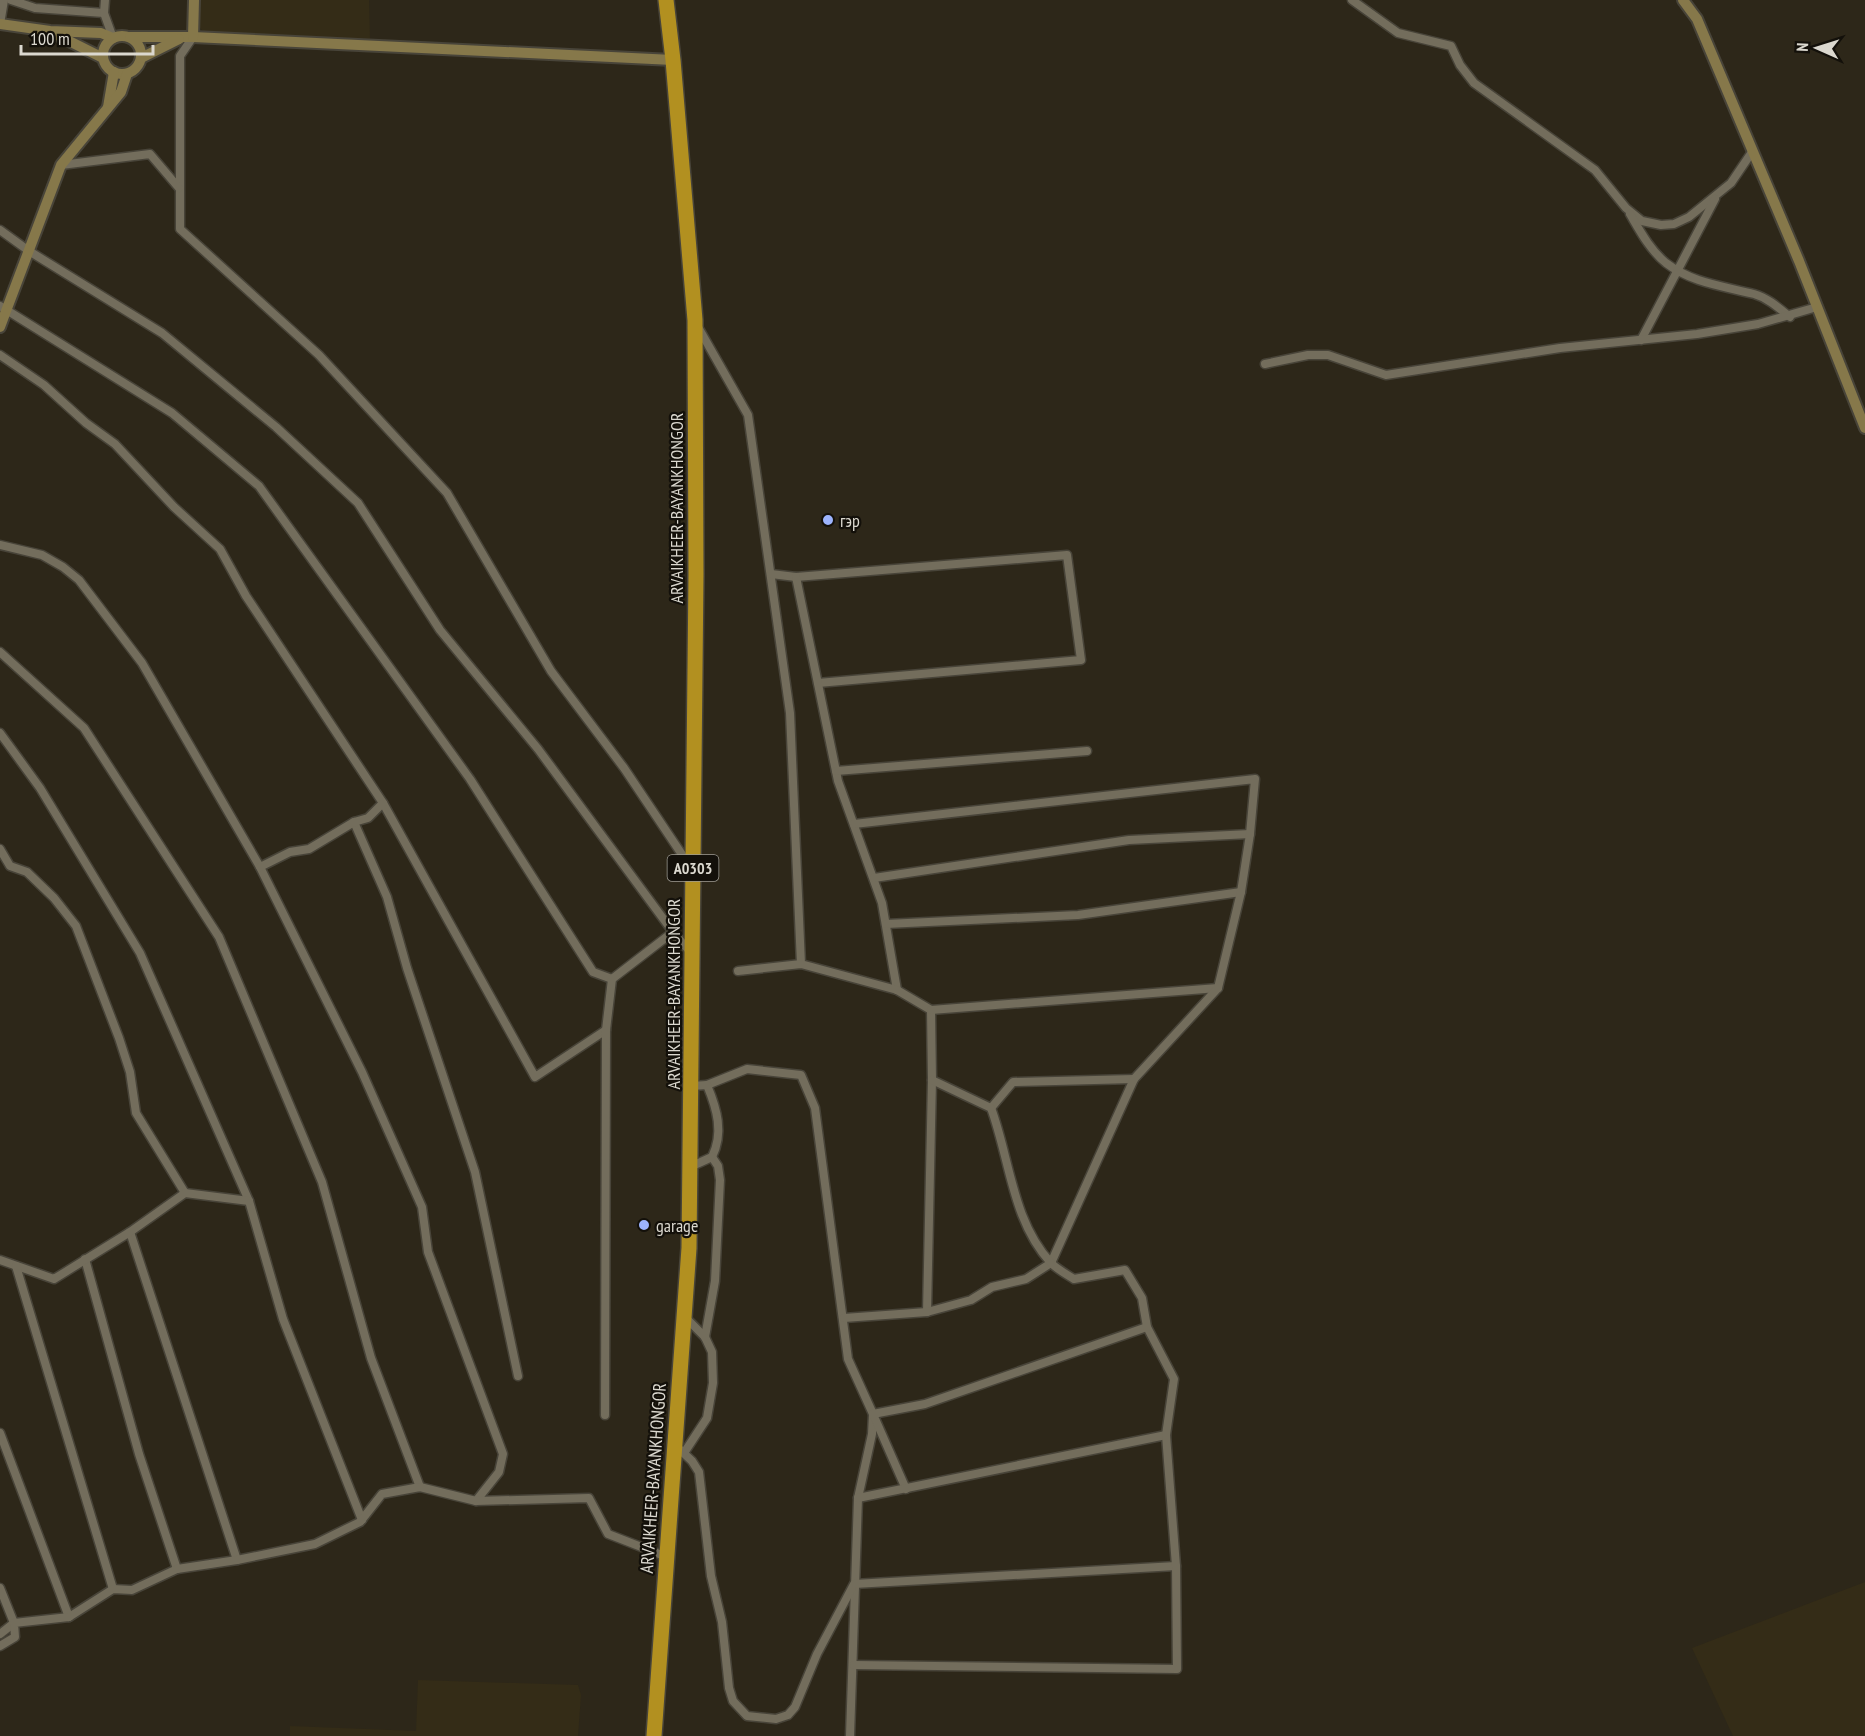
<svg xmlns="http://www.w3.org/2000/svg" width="1865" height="1736" font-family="'PT Sans Narrow',sans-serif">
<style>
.built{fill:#342c17}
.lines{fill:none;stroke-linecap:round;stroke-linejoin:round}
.street-casing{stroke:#484439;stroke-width:11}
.secondary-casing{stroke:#484439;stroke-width:14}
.highway-casing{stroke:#484439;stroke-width:18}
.street{stroke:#736d5c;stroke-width:8}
.secondary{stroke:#86784a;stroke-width:10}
.highway{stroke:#b29020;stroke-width:15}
.poi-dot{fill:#9db4fd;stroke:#13100a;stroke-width:2}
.labels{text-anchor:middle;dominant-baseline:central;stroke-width:4.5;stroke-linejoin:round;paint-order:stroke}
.shield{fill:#13100a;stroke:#9f9c94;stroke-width:1.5}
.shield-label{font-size:16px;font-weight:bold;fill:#dbd8cf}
.street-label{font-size:18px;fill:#dbd8cf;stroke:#13100a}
.poi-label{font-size:18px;fill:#dbd8cf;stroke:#13100a;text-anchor:start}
</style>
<rect width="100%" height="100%" fill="#2d2719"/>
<g class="built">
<polygon points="197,0 369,0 370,39 204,32 197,25"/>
<polygon points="1865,1582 1865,1736 1733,1736 1692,1648"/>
<polygon points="418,1680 578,1685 581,1695 578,1736 290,1736 290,1726 416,1731"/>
</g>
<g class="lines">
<g class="street-casing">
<g id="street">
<polyline points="11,0 35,8 104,13"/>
<polyline points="105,0 104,13 113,38"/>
<polyline points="1352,0 1398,33 1451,46 1460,65 1474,83 1595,170 1626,208 1642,221 1661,225 1674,224 1689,217 1731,183 1752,152"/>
<polyline points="0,24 4,0"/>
<polyline points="193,37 180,56 180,229 319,355 447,493 551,671 624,768 691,868"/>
<polyline points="61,165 150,154 179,188"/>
<path d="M1630,214C1640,231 1650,250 1666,263C1692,283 1723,286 1754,294C1768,298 1779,308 1790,317"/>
<polyline points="0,230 29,251 162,333 276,427 358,503 440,630 538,749 673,932 692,954"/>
<polyline points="0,306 172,413 259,486 470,779 593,972 612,979"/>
<polyline points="698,327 748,415 790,713 801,964"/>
<polyline points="1641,340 1715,199"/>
<polyline points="0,355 44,385 86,423 115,444 174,507 220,549 246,596 383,803 535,1077 606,1030"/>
<polyline points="1265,364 1308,355 1328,355 1386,375 1560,348 1697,334 1758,324 1817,307"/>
<polyline points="0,545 42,555 63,567 79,580 142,663 260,867 362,1072 422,1207 428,1252 503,1454 499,1472 476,1501"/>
<polyline points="771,574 796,577 1067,555 1081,660 818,683"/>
<polyline points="796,577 838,781 882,903 897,990"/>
<polyline points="0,652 84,728 219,937 322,1182 371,1358 420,1487"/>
<polyline points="0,733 40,788 140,953 249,1201 283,1319 362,1520"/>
<polyline points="836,771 1087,751"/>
<polyline points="354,822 387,897 407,968 475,1172 518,1376"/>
<polyline points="0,849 10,866 27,872 54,898 76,926 119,1038 130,1072 136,1113 185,1193"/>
<polyline points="260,867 290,852 309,849 354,822 368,818 383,803"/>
<polyline points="874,878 1129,840 1250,834"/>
<polyline points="886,924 1078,915 1241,892"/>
<polyline points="738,971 801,964 897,990 931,1010 932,1080 927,1312"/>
<polyline points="931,1010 1218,988"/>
<polyline points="707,1085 747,1069 801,1075 815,1108 848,1359 873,1414 872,1434 858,1498 850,1736"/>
<polyline points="991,1108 1013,1082 1134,1079"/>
<path d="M690,1167L712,1157C724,1133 717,1109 707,1085L691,1086"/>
<polyline points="130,1232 237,1560"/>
<polyline points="85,1259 139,1454 177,1569"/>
<polyline points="0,1260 54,1279 130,1232 185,1193 249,1201"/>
<polyline points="16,1266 113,1589"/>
<polyline points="844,1318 927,1312 971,1300 992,1287 1026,1279 1051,1263 1134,1079 1218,988 1241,892 1250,834 1255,779 854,824"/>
<polyline points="705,1337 715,1281 720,1180 718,1166 712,1157"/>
<polyline points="605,1415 606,1030 612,979 673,932"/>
<polyline points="0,1433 69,1617"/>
<polyline points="675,1445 692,1461 699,1472 711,1576 722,1622 729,1688 733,1701 747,1716 776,1719 788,1715 795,1707 817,1654 854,1584 1176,1566"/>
<polyline points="684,1453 707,1418 713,1383 712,1352 705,1337 684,1316"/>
<polyline points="906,1489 873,1414 925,1404 1147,1327"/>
<polyline points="858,1498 1166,1435"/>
<polyline points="0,1588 14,1623 0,1634"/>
<polyline points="0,1646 15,1637 14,1623 69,1617 113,1589 132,1590 177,1569 237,1560 315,1544 360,1522 382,1494 420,1487 476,1501 589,1498 608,1534 667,1557"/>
<path d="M854,1665L1177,1669L1176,1566L1166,1435L1174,1379L1147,1327L1142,1298L1125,1270L1074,1279C1066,1274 1057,1269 1051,1263C1012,1221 1010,1159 991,1108L932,1080"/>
</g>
</g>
<g class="secondary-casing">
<g id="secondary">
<polyline points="1683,0 1697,19 1799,261 1865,428"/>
<polyline points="0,24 50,31 101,33 113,38"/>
<polyline points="53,33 103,58"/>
<circle cx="122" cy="55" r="19"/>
<polyline points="130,37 193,37 673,60"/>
<polyline points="193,37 194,0"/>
<polyline points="141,58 179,39"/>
<polyline points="108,107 114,72"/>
<polyline points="0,327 61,165 121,92 127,74"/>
</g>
</g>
<g class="highway-casing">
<polyline id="highway" points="654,1736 689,1248 696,574 695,320 673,60 666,0"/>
</g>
<use href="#street" class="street"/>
<use href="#secondary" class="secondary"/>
<use href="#highway" class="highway"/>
</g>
<g class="poi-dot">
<circle cx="828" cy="520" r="6"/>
<circle cx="644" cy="1225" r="6"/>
</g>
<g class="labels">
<rect class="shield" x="667.5" y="855" width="51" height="26" rx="4.5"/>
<g class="shield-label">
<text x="693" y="868">A0303</text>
</g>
<g class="street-label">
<text transform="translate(676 508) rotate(-90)">ARVAIKHEER-BAYANKHONGOR</text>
<text transform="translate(673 994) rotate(-90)">ARVAIKHEER-BAYANKHONGOR</text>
<text transform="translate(653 1478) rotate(-86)">ARVAIKHEER-BAYANKHONGOR</text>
</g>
<g class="poi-label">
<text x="840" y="520">гэр</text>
<text x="656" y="1225">garage</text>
</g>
</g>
<g transform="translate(1817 48) rotate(273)" stroke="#13100a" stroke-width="4.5" paint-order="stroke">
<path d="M0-4.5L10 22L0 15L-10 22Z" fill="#dbd8cf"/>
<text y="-9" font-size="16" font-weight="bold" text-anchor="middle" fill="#dbd8cf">N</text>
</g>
<path d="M21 45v9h132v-9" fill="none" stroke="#dbd8cf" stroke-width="3"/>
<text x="30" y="45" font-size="18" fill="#dbd8cf" stroke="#13100a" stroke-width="4.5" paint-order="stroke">100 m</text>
</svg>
